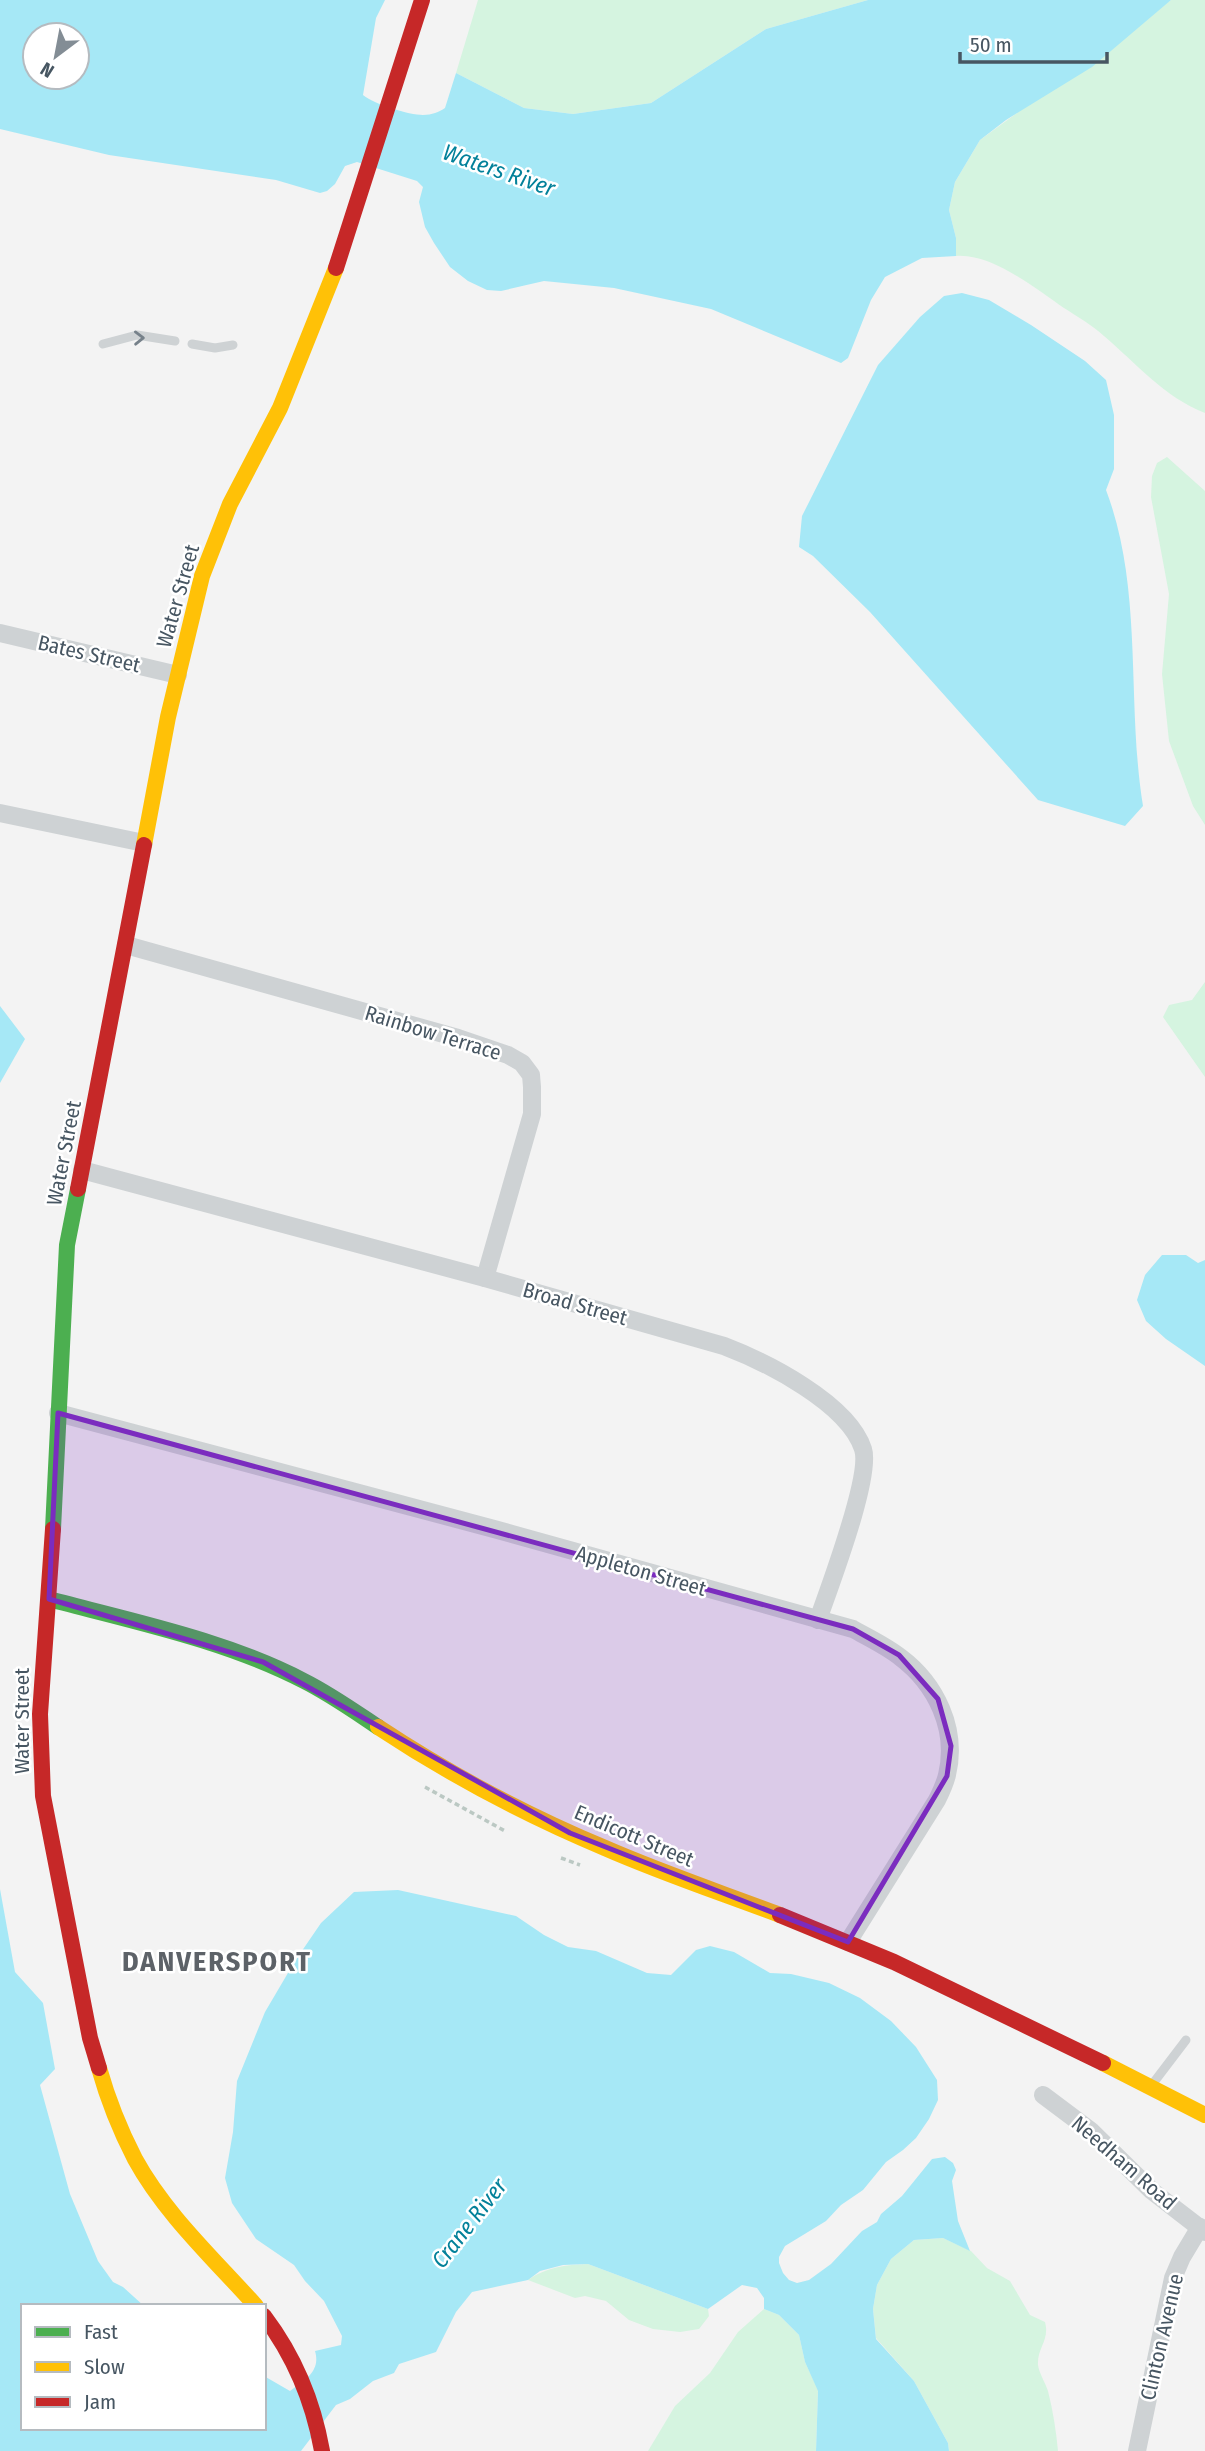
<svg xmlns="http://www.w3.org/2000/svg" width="1205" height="2451" font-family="'Fira Sans Condensed',sans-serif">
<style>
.green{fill:#d5f4e0}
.water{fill:#a6e8f6;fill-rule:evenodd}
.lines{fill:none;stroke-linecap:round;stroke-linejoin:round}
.path{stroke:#bbc8c3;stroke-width:3.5;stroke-dasharray:5 3.5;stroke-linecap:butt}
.lane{stroke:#ced2d4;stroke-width:9}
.street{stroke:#ced2d4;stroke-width:18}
.fast{stroke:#4caf50;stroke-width:16}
.slow{stroke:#ffc107;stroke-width:16}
.jam{stroke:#c62828;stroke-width:16}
.oneway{stroke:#76818a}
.marked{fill:#7b2cbf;fill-opacity:0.2;stroke:#7b2cbf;stroke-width:5;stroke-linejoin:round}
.labels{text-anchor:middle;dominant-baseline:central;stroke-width:5;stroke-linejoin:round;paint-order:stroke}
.street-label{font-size:21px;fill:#475662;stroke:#fff}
.water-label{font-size:23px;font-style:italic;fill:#03819a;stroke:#fff}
.district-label{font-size:28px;font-weight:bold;letter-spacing:2px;fill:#5d6268;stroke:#fff}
</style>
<rect width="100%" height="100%" fill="#f3f3f3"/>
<g class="green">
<polygon points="478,0 868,0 766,29 651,103 573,114 524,108 456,73"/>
<path d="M1171,0H1205V413C1164,397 1137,364 1104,336C1092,325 1078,317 1064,308C1036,289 992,253 956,256V238L949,210L955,182L980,140Z"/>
<polygon points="1167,457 1205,491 1205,825 1193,806 1169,741 1162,674 1169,594 1151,497 1152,476 1157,463"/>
<polygon points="1205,982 1205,1077 1163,1017 1169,1005 1192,1000"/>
<path d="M943,2238L971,2251L987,2268L1010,2281L1030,2315L1045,2322C1050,2340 1037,2348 1038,2365C1039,2373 1045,2382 1048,2391C1053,2411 1056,2430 1058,2451H949L948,2443L914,2381L876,2338L873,2309L877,2285L891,2259L914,2240Z"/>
<path d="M588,2264L708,2309L709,2316L699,2329L680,2332L653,2329L629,2320L606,2301L585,2296L575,2298L528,2280C547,2267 565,2265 588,2264Z"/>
<polygon points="764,2309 779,2315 799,2335 805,2362 818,2390 816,2451 648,2451 675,2406 710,2373 738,2332"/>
</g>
<g class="water">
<path d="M0,0H385L376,18L363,95C374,104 409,115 423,115C432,115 439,112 445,108L456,73L524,108L573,114L651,103L766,29L868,0H1171L1092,67L1006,120L980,140L955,182L949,210L956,238V256L922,258L885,277L871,300L848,358L841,363L711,309L614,288L544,281L501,291L487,290L468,281L450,267L434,243L425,227L419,202L423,187L417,181L357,162L345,166L335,184L327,191L320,193L276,180L109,155L0,129ZM35,35H77V77H35Z"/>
<path d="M962,293L989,300L1031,325L1085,361L1106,380L1114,415V469L1106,490C1144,590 1126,702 1143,806L1125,826L1038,800L870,612L813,556L799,547L802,516L878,365L920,317L944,296Z"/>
<polygon points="0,1006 25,1039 0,1083"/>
<polygon points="1162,1255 1186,1255 1198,1263 1205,1260 1205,1366 1166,1339 1146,1321 1137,1300 1145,1275"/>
<path d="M0,1889L15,1972L43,2003L55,2069L40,2085L70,2194L98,2261L113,2282L123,2287L144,2306H23V2428H264V2376L290,2391C305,2380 321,2371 315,2351L341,2345L342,2336L324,2301L305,2281L294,2265L256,2239L232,2203L225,2178L233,2132L237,2081L265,2012L295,1961L321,1923L354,1892L398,1890L516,1916L544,1935L568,1947L596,1951L647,1973L671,1975L696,1950L710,1946L734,1952L770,1973L791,1974L829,1983L860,1998L891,2021L916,2047L937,2080L938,2100L929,2119L916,2138L903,2150L886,2162L863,2190L841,2205L826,2221L785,2246L779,2257V2263L783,2273L789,2280L797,2283L809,2280L831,2264L862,2231L877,2222L881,2214L902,2196L932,2159L945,2157L953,2163L956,2170L952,2181L958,2221L970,2251L943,2238L914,2240L891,2259L877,2285L873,2309L876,2339L914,2381L948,2443L949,2451H816L818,2391L805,2362L799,2335L779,2315L764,2309V2298L757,2288L742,2285L708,2309L588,2264L563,2265L540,2271L528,2280L472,2292L456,2312L436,2352L399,2364L394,2373L373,2381L350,2399L336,2405L301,2451H0Z"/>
</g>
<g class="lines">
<g class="path">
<polyline points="425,1787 505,1831"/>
<polyline points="561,1858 580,1865"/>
</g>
<g class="lane">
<polyline points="103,344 137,335 175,341"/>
<polyline points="192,344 215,348 233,345"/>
<polyline points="1151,2086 1186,2040"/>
</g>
<g class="street">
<polyline points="0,633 178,675"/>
<polyline points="0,813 144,843"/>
<polyline points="126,945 458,1038 508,1055 522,1063 531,1075 532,1087 532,1114 485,1278"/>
<path d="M82,1170L485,1278L724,1346C766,1362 848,1403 863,1449C872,1476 829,1588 818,1620"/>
<path d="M58,1413L494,1529L853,1629C869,1638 886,1646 900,1657C936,1684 958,1729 947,1775C945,1783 941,1792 937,1800L848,1942"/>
<polyline points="1043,2095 1091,2131 1152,2191 1205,2232"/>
<polyline points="1137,2451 1173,2278 1182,2257 1200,2227"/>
</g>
<g class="fast">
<polyline points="53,1529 67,1245 78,1189"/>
<path d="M49,1599C135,1622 225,1640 304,1681C330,1694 354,1711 378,1727"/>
</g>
<g class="slow">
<polyline points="144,845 168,717 202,576 230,504 280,408 336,268"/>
<path d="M378,1727C449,1774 526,1815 605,1848C662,1873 722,1893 780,1915"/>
<polyline points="1103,2063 1205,2115"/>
<path d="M99,2068C108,2100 120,2130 135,2159C165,2214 215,2260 256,2306"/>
</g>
<g class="jam">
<polyline points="336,268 422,0"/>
<polyline points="78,1189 144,845"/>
<polyline points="53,1529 40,1714 43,1796 90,2038 99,2068"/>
<polyline points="780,1915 894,1962 1103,2063"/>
<path d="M264,2316C295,2357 313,2400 322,2451"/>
</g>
</g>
<defs><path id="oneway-chevron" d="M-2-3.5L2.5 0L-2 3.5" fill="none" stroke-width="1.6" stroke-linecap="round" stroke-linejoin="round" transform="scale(1.75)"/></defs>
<use class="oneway" href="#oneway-chevron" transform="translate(139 338) rotate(-1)"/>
<path class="marked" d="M58,1413L853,1629L899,1655L938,1699L951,1746L947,1776L848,1942L570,1833L263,1662L49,1599Z"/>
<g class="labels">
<g class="street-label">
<text transform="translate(178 596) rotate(-74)">Water Street</text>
<text transform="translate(89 654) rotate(13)">Bates Street</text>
<text transform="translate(433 1033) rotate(17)">Rainbow Terrace</text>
<text transform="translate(64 1153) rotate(-79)">Water Street</text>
<text transform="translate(575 1304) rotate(16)">Broad Street</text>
<text transform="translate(641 1571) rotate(16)">Appleton Street</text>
<text transform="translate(22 1721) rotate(-90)">Water Street</text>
<text transform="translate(634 1836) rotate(23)">Endicott Street</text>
<text transform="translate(1124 2163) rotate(41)">Needham Road</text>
<text transform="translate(1162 2337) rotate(-77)">Clinton Avenue</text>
</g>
<g class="water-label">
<text transform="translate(499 170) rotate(19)">Waters River</text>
<text transform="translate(469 2223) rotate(-52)">Crane River</text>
</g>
<g class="district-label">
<text x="217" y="1961">DANVERSPORT</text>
</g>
</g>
<rect x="21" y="2304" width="245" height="126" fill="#ffffff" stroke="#b5bbc0" stroke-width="2"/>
<rect x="35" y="2327" width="35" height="10" fill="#4caf50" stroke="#b5bbc0" stroke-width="2"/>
<text x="84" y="2339" font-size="21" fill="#475662">Fast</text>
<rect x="35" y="2362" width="35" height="10" fill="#ffc107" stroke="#b5bbc0" stroke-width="2"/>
<text x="84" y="2374" font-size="21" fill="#475662">Slow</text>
<rect x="35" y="2397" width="35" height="10" fill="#c62828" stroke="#b5bbc0" stroke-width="2"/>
<text x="84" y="2409" font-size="21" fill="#475662">Jam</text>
<g transform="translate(56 56) rotate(212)"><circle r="33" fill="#ffffff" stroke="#b5bbc0" stroke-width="2"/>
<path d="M0-5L12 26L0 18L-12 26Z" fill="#838d95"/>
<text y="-10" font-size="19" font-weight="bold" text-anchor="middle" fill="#475662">N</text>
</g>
<path d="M960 52v10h147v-10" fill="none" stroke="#475662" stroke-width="3.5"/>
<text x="970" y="52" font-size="21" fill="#475662" stroke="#ffffff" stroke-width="5" paint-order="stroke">50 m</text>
</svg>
